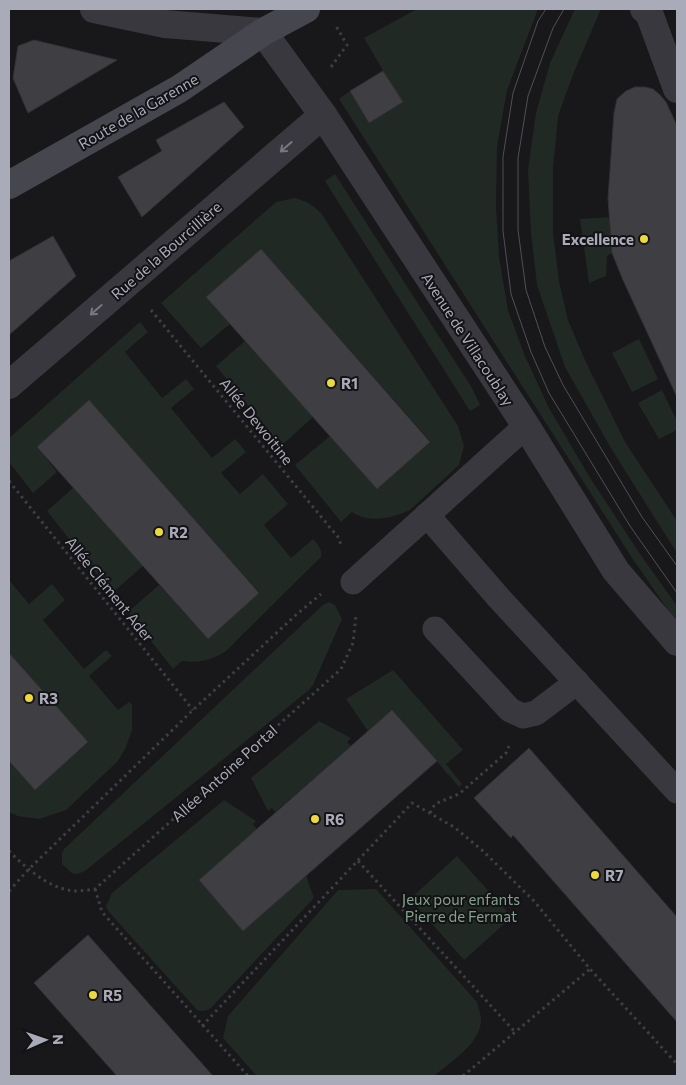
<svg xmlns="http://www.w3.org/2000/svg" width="686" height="1085" font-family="Commissioner,sans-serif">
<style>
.green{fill:#212924}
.building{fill:#3f3f43;stroke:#323135}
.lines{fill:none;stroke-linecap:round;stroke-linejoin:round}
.path{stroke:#3e3f45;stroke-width:3;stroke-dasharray:2.5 4;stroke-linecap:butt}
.service{stroke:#39383e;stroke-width:25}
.pedestrian{stroke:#39383e;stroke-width:28}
.minor{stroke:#39383e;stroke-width:28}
.tertiary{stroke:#39383e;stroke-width:28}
.secondary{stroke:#46474e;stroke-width:28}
.tram{stroke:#4f5057;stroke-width:1}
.oneway{stroke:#777782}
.poi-dot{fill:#edd93b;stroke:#131214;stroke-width:2}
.labels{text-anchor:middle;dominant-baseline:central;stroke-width:4;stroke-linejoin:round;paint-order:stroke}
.street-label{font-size:15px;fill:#aaabb9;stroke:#131214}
.poi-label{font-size:15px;font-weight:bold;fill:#aaabb9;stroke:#131214;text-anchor:start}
.park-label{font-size:15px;fill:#81a38b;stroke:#131214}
</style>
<rect width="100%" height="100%" fill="#181719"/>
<g class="green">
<polygon points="417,9 538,9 507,90 497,147 496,206 499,257 508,310 524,354 549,408 589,476 640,554 677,606 677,623 632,558 339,99 350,91 369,123 402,103 364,38"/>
<polygon points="575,9 601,9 574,72 558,116 553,169 553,232 559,281 568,320 584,358 625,442 677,521 677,553 612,450 565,367 537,285 531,233 528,170 536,113 550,63"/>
<polygon points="335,174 472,388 480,405 470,411 325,181"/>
<path d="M295,198C306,201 313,205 321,213L458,426L464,446L459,465L410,510C393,518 369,524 352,512L341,522L295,465L330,436L377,489L430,441L261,249L206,297L230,324L201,348L161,303L276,202Z"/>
<polygon points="609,217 612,253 607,256 606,276 589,283 580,219"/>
<path d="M140,322L148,332L125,352L162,398L186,379L194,389L171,408L212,458L235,439L246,452L221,473L240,494L263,474L288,504L264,525L291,558L313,539C317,544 323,549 321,557L226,651C211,661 199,663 182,661L173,669L128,612L159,585L208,639L259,592L89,401L37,447L57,472L33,493L9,462V438Z"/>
<polygon points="639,339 658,379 632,392 612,353"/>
<polygon points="245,341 313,417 281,446 216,366"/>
<polygon points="662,390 677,421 677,430 659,439 638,403"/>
<polygon points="73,488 143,566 112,593 47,511"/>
<polygon points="9,580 29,604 52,584 65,600 43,620 84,669 106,650 112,656 89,676 118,710 129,702 132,704 132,731 125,749 118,761 66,810 39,819 18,816 9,812 9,761 35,790 88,743 9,653"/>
<path d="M329,602L335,605L342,619L313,685L309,690L85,871C72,877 72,873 62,864V853L64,849L324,604Z"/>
<polygon points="393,670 463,750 446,764 462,784 459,787 392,710 368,731 346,699"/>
<polygon points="319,721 351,738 347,742 351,746 275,812 272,808 268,811 251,778"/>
<path d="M224,800L256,821L253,824L257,829L199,880L243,930L306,875L314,898L211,1008C206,1011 203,1012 197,1010L109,912L106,906L112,893Z"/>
<polygon points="457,856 512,917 464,960 410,899"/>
<path d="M376,889L477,1002C478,1007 480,1012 481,1017C483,1043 450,1062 434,1076H257L223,1038L228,1016L338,890Z"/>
</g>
<g class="building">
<polygon points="34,40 117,60 28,113 13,78 18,46"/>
<polygon points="383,71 403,102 369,123 350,91"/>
<polygon points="635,87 645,87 653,89 660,95 666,102 677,126 677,397 623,280 612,253 608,198 614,113 617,99 626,91"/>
<polygon points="224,102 244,127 142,217 118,177 162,151 156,140"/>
<polygon points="53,236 76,276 9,335 9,261"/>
<polygon points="261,249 430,442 377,489 206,297"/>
<polygon points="89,400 259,593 208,639 37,447"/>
<polygon points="9,653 88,742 35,790 9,761"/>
<polygon points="392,710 437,761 243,931 199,880"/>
<polygon points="529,748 677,917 677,1022 513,835 511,838 474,798"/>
<polygon points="88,935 213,1076 117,1076 34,983"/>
</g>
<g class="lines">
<g class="path">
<polyline points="331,67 347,45 336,26"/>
<polyline points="151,310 332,530 339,538 341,546"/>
<polyline points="9,481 193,710"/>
<polyline points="430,813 435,804 459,794 506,753 509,746"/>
<path d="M9,851C26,868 49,889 75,891C82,891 89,890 95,889L341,669L353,643L356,615"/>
<polyline points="358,861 515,1032"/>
<polyline points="95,889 102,912 248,1076"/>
<polyline points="9,891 28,870 193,710 297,614 321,594"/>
<polyline points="202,1026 412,803 454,827 483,851 534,901 590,969 677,1064"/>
<polyline points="463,1076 590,969"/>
</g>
<g class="service">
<polyline points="427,515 498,597 677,791"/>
<polyline points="353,582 526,426"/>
<polyline points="435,629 510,710 523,716 536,713 577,682"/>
</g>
<polyline class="pedestrian" points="644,9 649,13 677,89"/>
<g class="minor">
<polyline points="94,9 165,24 263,32"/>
<polyline points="9,385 323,115"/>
</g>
<polyline class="tertiary" points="263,32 323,115 526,426 616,571 677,642"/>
<polyline class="secondary" points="9,185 179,89 263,32 306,9"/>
<g class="tram">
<polyline points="546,9 538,21 513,93 503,157 503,231 511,294 531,352 549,393 630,526 677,593"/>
<polyline points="564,9 553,28 528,96 518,158 518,230 526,290 545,347 563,385 642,517 677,566"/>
</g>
</g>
<defs><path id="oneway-shaft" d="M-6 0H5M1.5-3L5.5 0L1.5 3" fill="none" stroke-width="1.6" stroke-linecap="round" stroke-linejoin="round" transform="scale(1.25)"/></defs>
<g class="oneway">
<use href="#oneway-shaft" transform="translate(286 147) rotate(139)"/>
<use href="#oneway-shaft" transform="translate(96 310) rotate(139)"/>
</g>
<g class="poi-dot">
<circle cx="644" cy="239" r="5"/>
<circle cx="331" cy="383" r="5"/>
<circle cx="159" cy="532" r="5"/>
<circle cx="29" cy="698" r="5"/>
<circle cx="315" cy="819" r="5"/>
<circle cx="595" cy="875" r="5"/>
<circle cx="93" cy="995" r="5"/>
</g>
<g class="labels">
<g class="street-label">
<text transform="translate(138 111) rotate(-30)">Route de la Garenne</text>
<text transform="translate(166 250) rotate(-41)">Rue de la Bourcillière</text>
<text transform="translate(468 339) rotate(57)">Avenue de Villacoublay</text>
<text transform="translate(257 421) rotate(51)">Allée Dewoitine</text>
<text transform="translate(110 589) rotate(51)">Allée Clément Ader</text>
<text transform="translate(224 773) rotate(-42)">Allée Antoine Portal</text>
</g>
<g class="poi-label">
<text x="634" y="239" text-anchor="end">Excellence</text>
<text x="341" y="383">R1</text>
<text x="169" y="532">R2</text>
<text x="39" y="698">R3</text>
<text x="325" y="819">R6</text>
<text x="605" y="875">R7</text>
<text x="103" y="995">R5</text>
</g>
<g class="park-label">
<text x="461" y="899">Jeux pour enfants<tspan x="461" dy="17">Pierre de Fermat</tspan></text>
</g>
</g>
<rect width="686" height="1085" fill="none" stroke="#aaabb9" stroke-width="20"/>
<g transform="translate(45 1040) rotate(88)" stroke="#131214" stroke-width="4" paint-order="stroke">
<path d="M0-4L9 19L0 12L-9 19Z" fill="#aaabb9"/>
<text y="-8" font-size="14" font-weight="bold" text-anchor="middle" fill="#aaabb9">N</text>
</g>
</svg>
